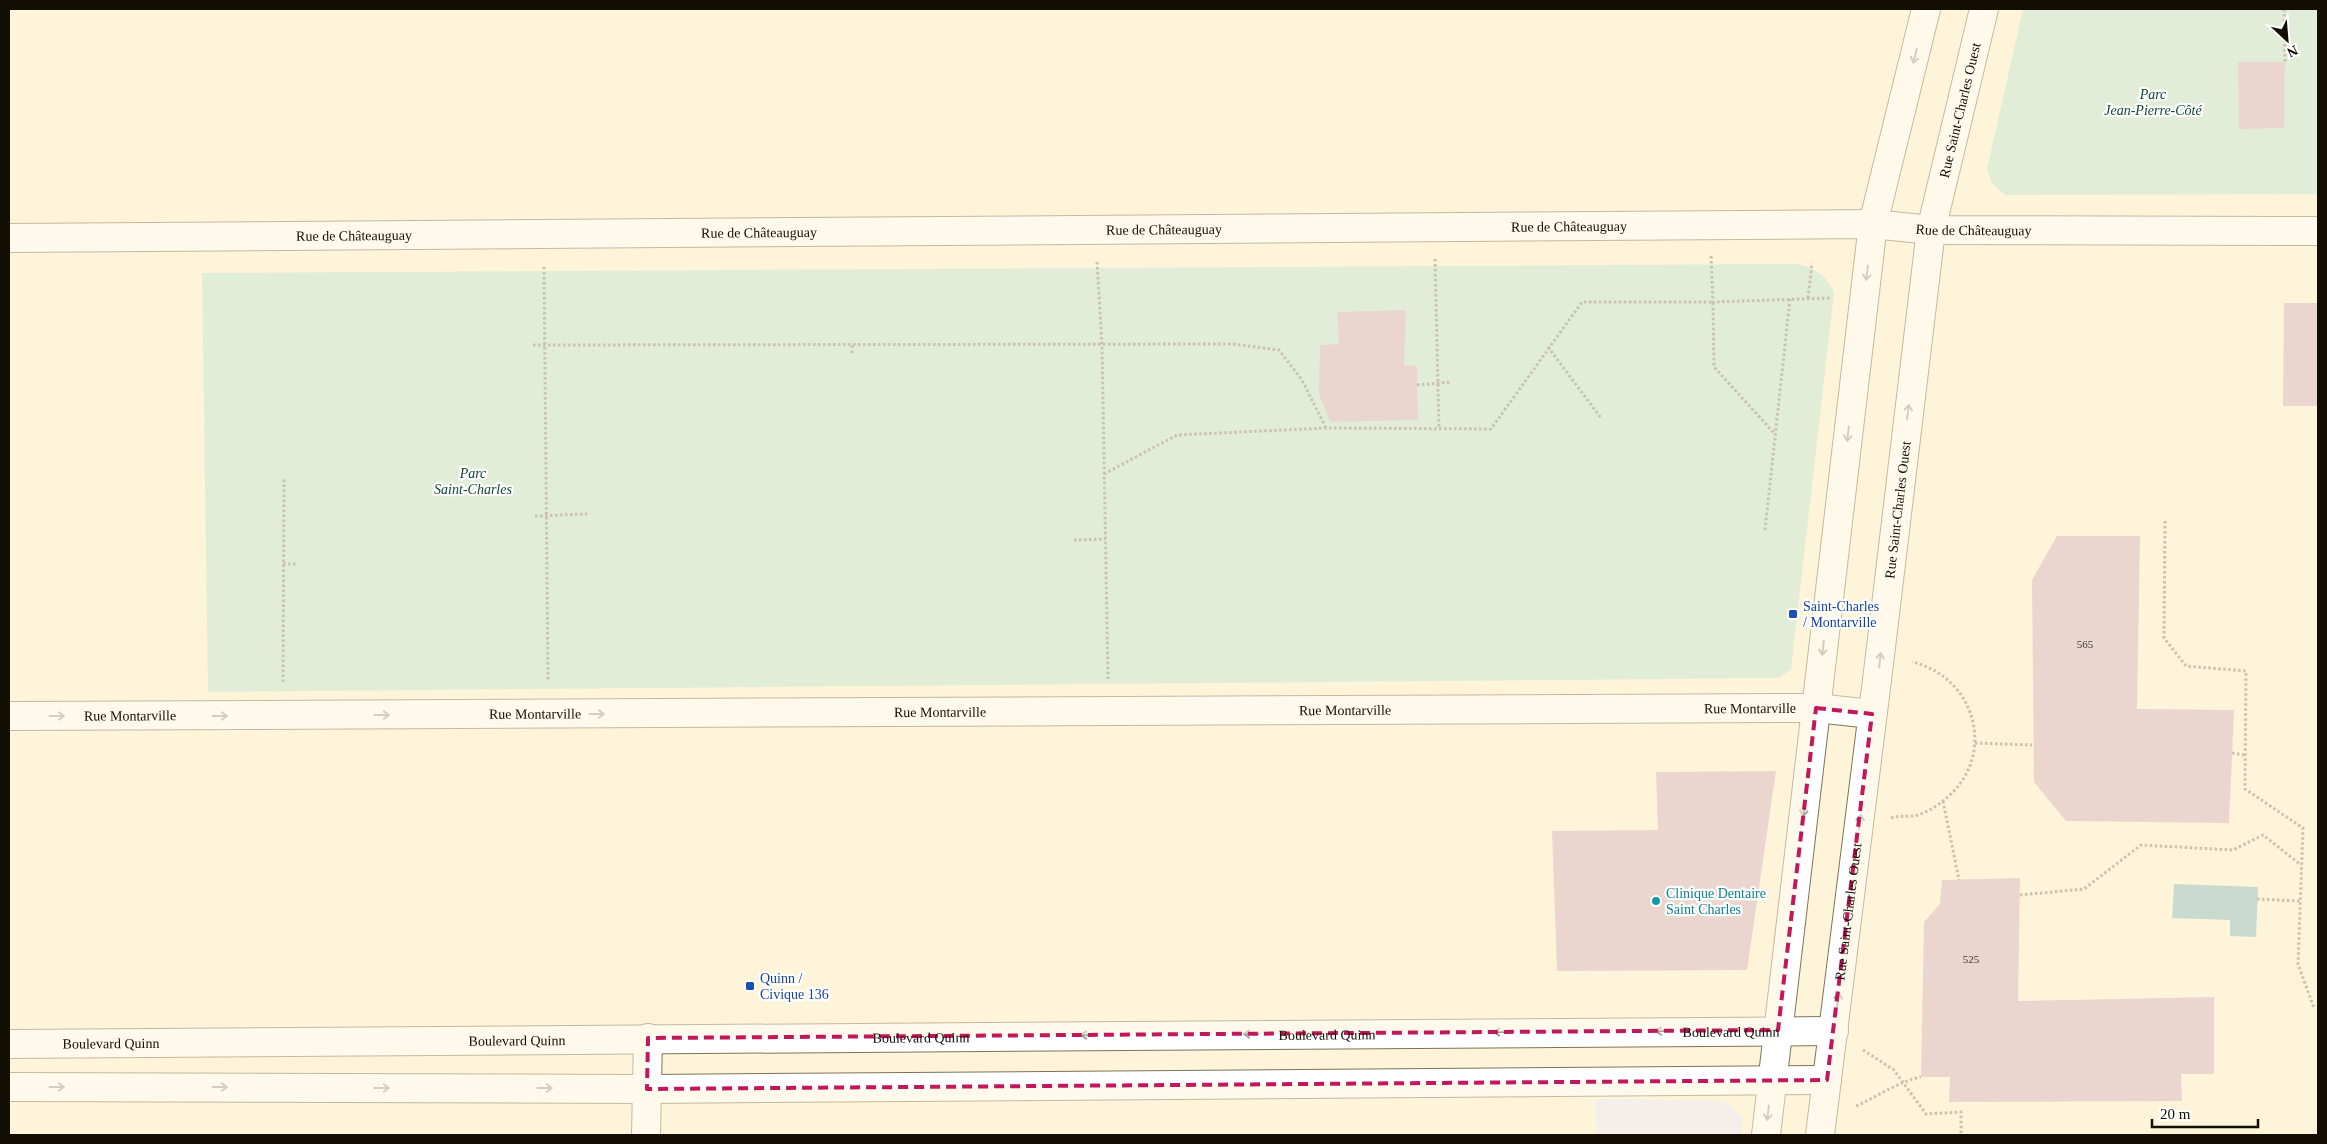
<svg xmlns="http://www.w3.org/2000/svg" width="2327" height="1144" font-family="'Times New Roman',serif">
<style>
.commercial{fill:#eae8fe}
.green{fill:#c2e4d2}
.water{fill:#8bbcc6}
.building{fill:#d3b1c1}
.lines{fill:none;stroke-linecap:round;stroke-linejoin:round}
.street-casing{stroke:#7d7356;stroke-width:30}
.secondary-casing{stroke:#7d7356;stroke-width:30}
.path{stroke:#8d8674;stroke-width:3;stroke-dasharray:2.5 2.5;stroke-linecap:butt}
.street{stroke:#fff;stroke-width:28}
.secondary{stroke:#fff;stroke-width:28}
.oneway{stroke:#a09f9b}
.marked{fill:none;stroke:#c2185b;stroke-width:4;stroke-dasharray:10 6;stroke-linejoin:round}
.transit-dot{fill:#1a4fb4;stroke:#fff;stroke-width:2}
.culture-dot{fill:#0f9aa8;stroke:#fff;stroke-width:2}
.labels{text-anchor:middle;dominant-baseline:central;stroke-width:4.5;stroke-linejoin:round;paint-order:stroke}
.number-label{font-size:11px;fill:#423733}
.park-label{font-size:14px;font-style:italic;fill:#0f4530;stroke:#fff}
.street-label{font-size:14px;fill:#120e04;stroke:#fff}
.transit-label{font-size:14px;fill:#164399;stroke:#fff;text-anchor:start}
.culture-label{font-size:14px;fill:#0d838f;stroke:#fff;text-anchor:start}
</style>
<rect width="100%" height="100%" fill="#fdf4da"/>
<polygon class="commercial" points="1595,1099 1725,1101 1743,1118 1741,1135 1597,1135"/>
<g class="green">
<polygon points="2023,9 2318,9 2318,194 2005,195 1992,183 1987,169"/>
<path d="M1799,264C1816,269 1827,276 1834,293L1791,669L1779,678L208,692L202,273Z"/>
</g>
<polygon class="water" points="2174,884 2258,887 2256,937 2230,936 2230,920 2172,918"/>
<g class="building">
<polygon points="2238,62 2285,62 2284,128 2239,129"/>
<polygon points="2284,303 2318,303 2318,406 2283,406"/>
<polygon points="1406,310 1404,365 1417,366 1418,420 1330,422 1319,394 1320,345 1339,344 1337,312"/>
<polygon points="2057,536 2140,536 2137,709 2234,710 2229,823 2066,821 2034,782 2032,580"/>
<polygon points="1776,771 1747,970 1557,971 1552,831 1658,830 1656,772"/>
<polygon points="2020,878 2018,1001 2214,997 2214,1074 2181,1074 2182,1101 1949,1102 1950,1077 1921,1077 1924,922 1940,904 1942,880"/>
</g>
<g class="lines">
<g class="street-casing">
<g id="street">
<path id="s1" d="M9,238L1873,224L1931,230L2318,231"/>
<path id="s2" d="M9,716L1787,708H1816L1872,714"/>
<path id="s3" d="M9,1044L1834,1031"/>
<polyline points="9,1087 647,1089 1827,1080"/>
<polyline points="646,1135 648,1038"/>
</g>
</g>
<g class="secondary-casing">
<g id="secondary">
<polyline points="1766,1135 1873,224 1926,9"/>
<path id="s4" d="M1820,1135L1878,672L1931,230L1984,9"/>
</g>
</g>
<g class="path">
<polyline points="2284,9 2285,62"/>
<polyline points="1711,256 1713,302 1831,298"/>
<polyline points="1435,259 1439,428"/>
<polyline points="1097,262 1102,345 1108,679"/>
<polyline points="544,267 548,681"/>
<polyline points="1808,298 1812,263"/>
<polyline points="533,345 1233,344 1279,350 1302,380 1326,428"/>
<polyline points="1548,347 1601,418"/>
<polyline points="852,353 852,345"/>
<polyline points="1417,385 1451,382"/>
<polyline points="1104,474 1177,435 1326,428 1491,429 1582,302 1713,302 1714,367 1775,434"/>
<polyline points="535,516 587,514"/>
<polyline points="2165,521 2164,638 2186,666 2246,671 2245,789 2303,828 2298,964 2314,1008"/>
<polyline points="1765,530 1790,299"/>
<polyline points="1074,540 1105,539"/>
<polyline points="283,564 297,564"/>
<polyline points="283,682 284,477"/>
<polyline points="1975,743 2032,745"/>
<polyline points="2232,753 2244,755"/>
<polyline points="1943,801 1959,880"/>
<path d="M1891,818C1899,815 1906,817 1914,816C1924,814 1936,807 1944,800C1998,758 1977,677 1912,662"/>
<polyline points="2020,895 2084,889 2141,845 2233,850 2263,835 2301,865"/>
<polyline points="2257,899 2300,901"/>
<polyline points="1863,1050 1894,1070 1926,1114 1961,1112 1961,1135"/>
<path d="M1856,1106C1879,1096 1897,1082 1921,1077"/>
</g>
<use href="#street" class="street"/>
<use href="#secondary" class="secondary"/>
</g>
<defs><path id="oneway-shaft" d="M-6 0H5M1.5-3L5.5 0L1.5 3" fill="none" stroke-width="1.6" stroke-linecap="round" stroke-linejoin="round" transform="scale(1.25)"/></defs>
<g class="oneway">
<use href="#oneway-shaft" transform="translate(1915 56) rotate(104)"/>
<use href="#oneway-shaft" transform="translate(1867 273) rotate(97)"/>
<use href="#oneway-shaft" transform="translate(1908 412) rotate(-83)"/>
<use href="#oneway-shaft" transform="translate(1848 434) rotate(97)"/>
<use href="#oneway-shaft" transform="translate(1823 648) rotate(97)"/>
<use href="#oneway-shaft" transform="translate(1880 660) rotate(-84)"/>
<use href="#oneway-shaft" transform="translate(597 714)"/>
<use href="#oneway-shaft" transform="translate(382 715)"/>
<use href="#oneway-shaft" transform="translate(57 716)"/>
<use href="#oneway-shaft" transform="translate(220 716)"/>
<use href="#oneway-shaft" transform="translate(1804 809) rotate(97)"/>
<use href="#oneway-shaft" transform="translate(1860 822) rotate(-83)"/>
<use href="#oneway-shaft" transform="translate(1838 1000) rotate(-83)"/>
<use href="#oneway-shaft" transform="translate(1663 1031) rotate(179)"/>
<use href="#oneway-shaft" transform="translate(1501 1032) rotate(180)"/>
<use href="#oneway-shaft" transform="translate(1251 1034) rotate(180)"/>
<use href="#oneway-shaft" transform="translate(1088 1035) rotate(180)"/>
<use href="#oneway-shaft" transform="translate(57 1087)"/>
<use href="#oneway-shaft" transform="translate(220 1087)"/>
<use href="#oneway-shaft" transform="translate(382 1088)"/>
<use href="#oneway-shaft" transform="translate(545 1088)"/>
<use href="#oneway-shaft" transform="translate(1768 1113) rotate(97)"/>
</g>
<path d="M0 0H2327V1144H0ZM1816,708L1872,714L1827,1080L647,1089L648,1038L1778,1030Z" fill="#fdf4da" fill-opacity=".55" fill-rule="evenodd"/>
<path class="marked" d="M1816,708L1872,714L1827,1080L647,1089L648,1038L1778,1030Z"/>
<g class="transit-dot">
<rect x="1788" y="609" width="10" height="10" rx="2.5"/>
<rect x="745" y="981" width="10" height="10" rx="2.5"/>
</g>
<circle class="culture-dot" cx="1656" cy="901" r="5"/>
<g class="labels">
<g class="number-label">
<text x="2085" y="644">565</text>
<text x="1971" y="959">525</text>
</g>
<g class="park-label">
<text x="2153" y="94">Parc<tspan x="2153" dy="16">Jean-Pierre-Côté</tspan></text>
<text x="473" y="473">Parc<tspan x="473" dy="16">Saint-Charles</tspan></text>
</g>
<g class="street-label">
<text stroke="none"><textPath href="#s4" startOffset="1035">Rue Saint-Charles Ouest</textPath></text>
<text stroke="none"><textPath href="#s1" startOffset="1560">Rue de Châteauguay</textPath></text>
<text stroke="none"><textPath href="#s1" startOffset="1155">Rue de Châteauguay</textPath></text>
<text stroke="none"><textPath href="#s1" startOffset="1965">Rue de Châteauguay</textPath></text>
<text stroke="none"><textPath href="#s1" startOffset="750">Rue de Châteauguay</textPath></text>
<text stroke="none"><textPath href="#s1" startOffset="345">Rue de Châteauguay</textPath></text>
<text stroke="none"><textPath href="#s4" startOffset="630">Rue Saint-Charles Ouest</textPath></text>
<text stroke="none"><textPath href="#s2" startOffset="1741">Rue Montarville</textPath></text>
<text stroke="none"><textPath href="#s2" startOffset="1336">Rue Montarville</textPath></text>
<text stroke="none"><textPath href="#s2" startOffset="931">Rue Montarville</textPath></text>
<text stroke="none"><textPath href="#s2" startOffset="526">Rue Montarville</textPath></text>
<text stroke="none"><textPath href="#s2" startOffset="121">Rue Montarville</textPath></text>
<text stroke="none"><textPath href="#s4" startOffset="225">Rue Saint-Charles Ouest</textPath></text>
<text stroke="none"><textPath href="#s3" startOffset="1722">Boulevard Quinn</textPath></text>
<text stroke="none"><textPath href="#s3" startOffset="1318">Boulevard Quinn</textPath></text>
<text stroke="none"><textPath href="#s3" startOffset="912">Boulevard Quinn</textPath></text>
<text stroke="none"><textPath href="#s3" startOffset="508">Boulevard Quinn</textPath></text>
<text stroke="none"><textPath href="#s3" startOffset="102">Boulevard Quinn</textPath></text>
</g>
<g class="transit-label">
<text x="1803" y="606">Saint-Charles<tspan x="1803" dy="16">/ Montarville</tspan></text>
<text x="760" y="978">Quinn /<tspan x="760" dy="16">Civique 136</tspan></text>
</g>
<g class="culture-label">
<text x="1666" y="893">Clinique Dentaire<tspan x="1666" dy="16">Saint Charles</tspan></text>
</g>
</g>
<rect width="2327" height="1144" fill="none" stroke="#120e04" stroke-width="20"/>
<g transform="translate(2287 40) rotate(154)" stroke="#ffffff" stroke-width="4" paint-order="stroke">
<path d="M0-4L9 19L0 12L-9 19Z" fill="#120e04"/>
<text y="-8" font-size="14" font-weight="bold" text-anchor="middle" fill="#120e04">N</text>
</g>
<path d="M2152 1119v8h106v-8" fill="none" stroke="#120e04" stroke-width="2.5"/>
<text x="2160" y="1119" font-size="15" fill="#120e04" stroke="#ffffff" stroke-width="4" paint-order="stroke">20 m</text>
</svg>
